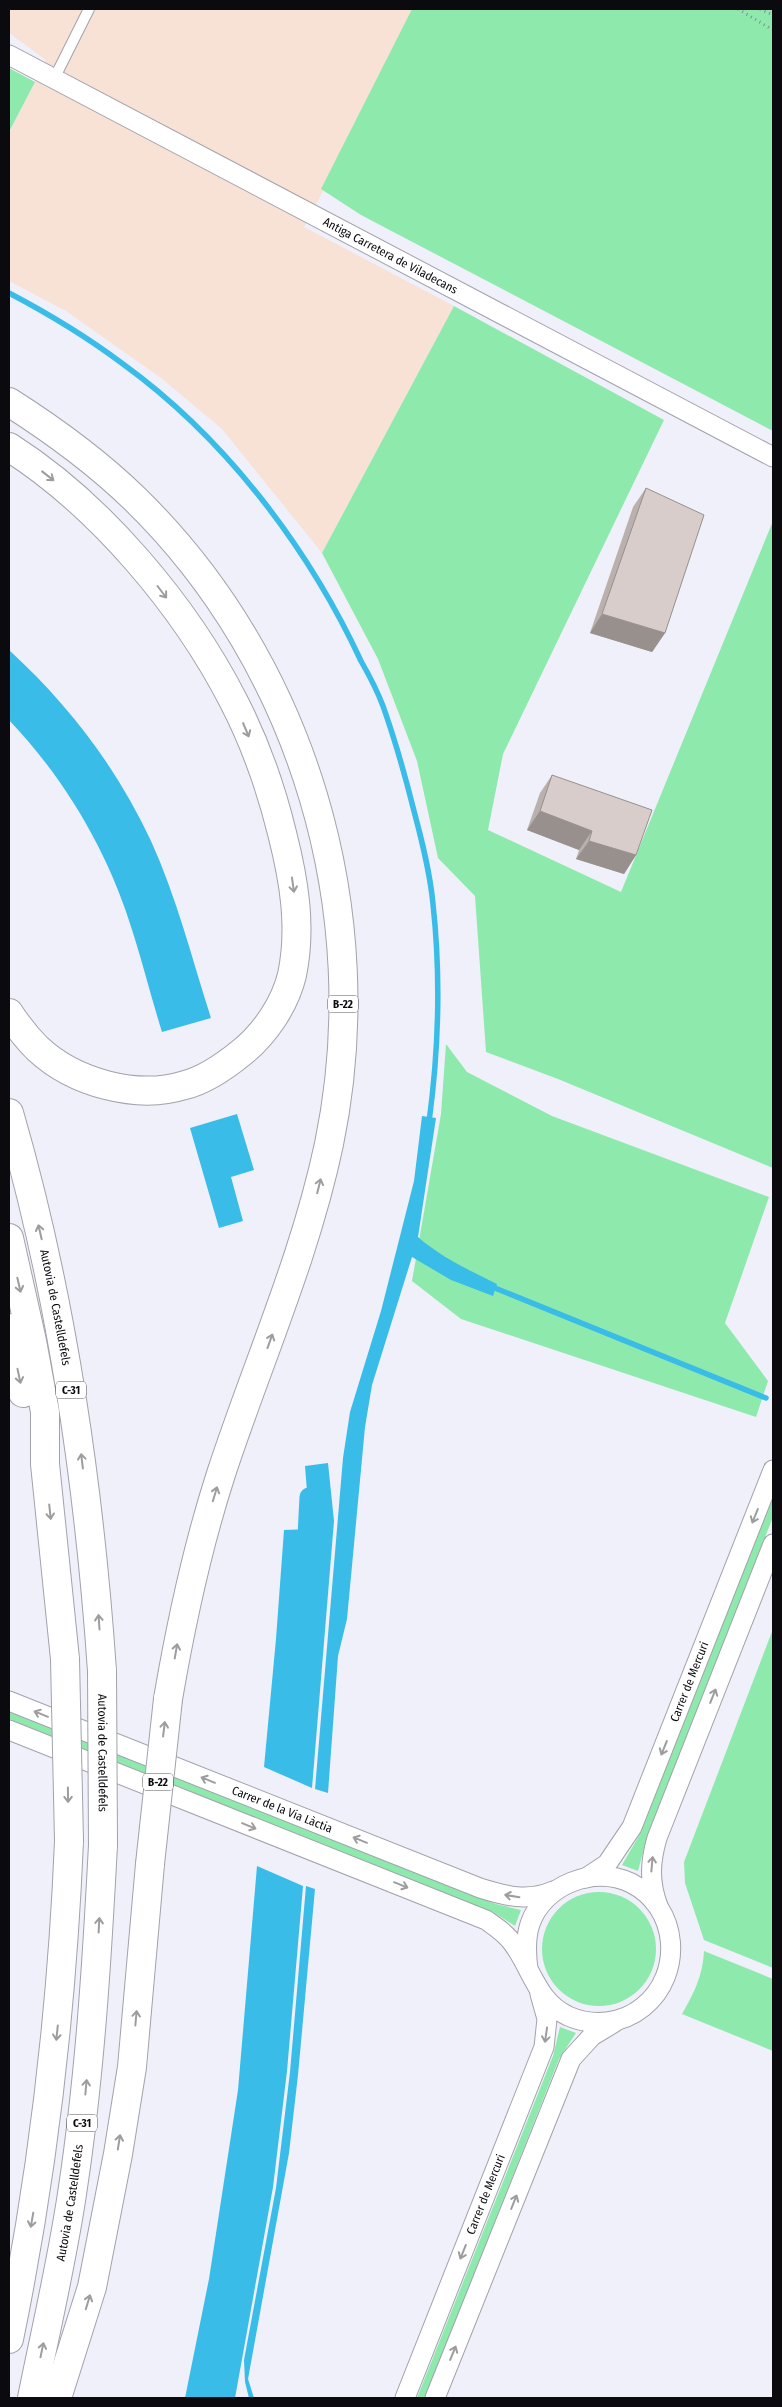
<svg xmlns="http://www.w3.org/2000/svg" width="782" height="2407" font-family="'Fira Sans Condensed',sans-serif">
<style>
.industrial{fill:#f8e2d6}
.green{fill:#8ee9ad}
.water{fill:#39bce8}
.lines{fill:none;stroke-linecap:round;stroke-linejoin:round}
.stream{stroke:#39bce8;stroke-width:5.5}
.canal{stroke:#39bce8;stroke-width:19}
.lane-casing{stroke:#a1a2ab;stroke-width:12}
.street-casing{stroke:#a1a2ab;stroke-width:21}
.highway-casing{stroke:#a1a2ab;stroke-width:30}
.path{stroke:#888990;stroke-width:3;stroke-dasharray:1 4;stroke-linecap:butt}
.lane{stroke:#fff;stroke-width:10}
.street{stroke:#fff;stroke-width:19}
.highway{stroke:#fff;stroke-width:28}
.highway-bridge-casing{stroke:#a1a2ab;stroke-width:30;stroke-linecap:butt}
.highway-bridge{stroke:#fff;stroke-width:28}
.wall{fill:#bab0ae}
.shaded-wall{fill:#97908d}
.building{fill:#d8cdca;stroke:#97908d}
.oneway{stroke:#9d9d9f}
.labels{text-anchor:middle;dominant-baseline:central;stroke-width:5;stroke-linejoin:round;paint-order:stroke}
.shield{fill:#fff;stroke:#545457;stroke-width:1}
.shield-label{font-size:11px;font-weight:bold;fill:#0b0b0f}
.street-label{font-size:12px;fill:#0b0b0f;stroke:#fff}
</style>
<rect width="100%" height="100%" fill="#eff0fa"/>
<polygon class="industrial" points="9,9 420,9 304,227 454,306 322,553 222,429 161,378 66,311 9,281 9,133 46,60 9,33"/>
<g class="green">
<polygon points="412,9 773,9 773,431 361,215 321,189"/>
<polygon points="9,68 35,82 9,132"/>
<polygon points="454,306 664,420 503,754 488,830 621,892 773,521 773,1168 558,1079 486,1052 475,896 438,858 417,761 378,659 322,553"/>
<polygon points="446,1044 467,1072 552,1116 769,1197 725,1323 768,1381 756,1417 461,1319 412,1281 441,1114"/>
<polygon points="773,1497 773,1517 647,1837 638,1871 622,1865 640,1834"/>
<polygon points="773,1629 773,1968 704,1940 685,1883 684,1862"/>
<polygon points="9,1712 496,1904 521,1910 515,1926 493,1912 9,1719"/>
<circle cx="599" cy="1949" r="57"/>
<path d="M704,1951L773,1979V2051L682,2014C694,1993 703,1975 704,1951Z"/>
<polygon points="560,2027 576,2033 559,2059 425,2398 417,2398 553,2056"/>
</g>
<g class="water">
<path d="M9,650C69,705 117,768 151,841C177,898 192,959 211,1018L162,1032C152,1000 144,968 134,936C110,855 67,781 9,720Z"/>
<polygon points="237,1114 254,1170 231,1177 243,1221 219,1228 190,1128"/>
<path d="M422,1116L436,1118L418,1237C442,1258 469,1270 497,1284L493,1296L451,1280L412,1257L372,1385L365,1427L347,1619L338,1656L328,1793L315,1789L343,1458L350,1412L381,1311L414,1181Z"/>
<polygon points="328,1463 334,1521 312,1788 264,1767 276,1639 284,1530 310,1529 305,1466"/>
<polygon points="257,1866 303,1886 287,2071 273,2187 235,2398 185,2398 209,2279 238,2090"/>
<polygon points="306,1886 315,1889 298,2075 289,2153 248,2379 254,2398 249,2398 245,2382 244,2360 276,2188 290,2072"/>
</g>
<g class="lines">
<g class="stream">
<path d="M9,293C49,314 87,337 123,364C225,438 308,547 361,661C369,675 377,690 383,706C395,740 405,775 414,811C422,841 430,872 433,904C441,978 439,1048 429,1122"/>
<polyline points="490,1286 766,1398"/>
</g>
<polyline class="canal" points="306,1556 309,1497"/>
<g class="lane-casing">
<polyline id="lane" points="54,79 89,9"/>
</g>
<g class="street-casing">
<g id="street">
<path id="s1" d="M9,55L773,457"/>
<path id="s2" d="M9,1701L480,1888C505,1896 528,1902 553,1891"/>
<path d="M9,1730L486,1920C496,1927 507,1934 514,1945C532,1970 537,2001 568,2016C593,2027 622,2024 643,2007C684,1974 679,1907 631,1883C594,1865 543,1885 530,1924C525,1939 526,1954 528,1969"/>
<path id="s3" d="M586,1878L607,1864L632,1827L773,1470"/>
<path d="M658,1906C649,1882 650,1862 657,1838L773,1544"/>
<path id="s4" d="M405,2398L544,2047L547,2019L540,1994"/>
<polyline points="435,2398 571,2059 592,2036 615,2022"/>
</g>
</g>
<g class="highway-casing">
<g id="highway">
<path d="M9,402C53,430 97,462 135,499C304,664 377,913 329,1144C305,1258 257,1364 221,1474C197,1548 181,1623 168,1699"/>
<path d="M9,447C100,505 185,606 234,702C255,743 271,788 282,833C294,880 302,927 292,975C285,1004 265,1034 241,1053C225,1066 205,1080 185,1085C137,1100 74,1083 37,1048C26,1037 17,1025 9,1013"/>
<path id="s5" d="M9,1113C62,1295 89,1482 102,1671"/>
<polyline points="9,1238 32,1341 45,1412 45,1464 65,1659"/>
<polyline points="9,1328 23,1393"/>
<path d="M9,2339C43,2174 62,2009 69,1841"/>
<path id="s6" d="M32,2398C46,2328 63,2258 73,2187C90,2074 97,1959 103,1845"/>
<polyline points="57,2398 92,2287 118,2154 132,2067 150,1864"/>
</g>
</g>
<g class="path">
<polyline points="738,9 773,30"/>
<polyline points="760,9 773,15"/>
</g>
<use href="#lane" class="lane"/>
<use href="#street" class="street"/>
<use href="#highway" class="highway"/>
<g class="highway-bridge-casing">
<g id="highway-bridge">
<polyline points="65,1659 69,1841"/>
<path id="s7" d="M102,1671L103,1845"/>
<polyline points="150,1864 168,1699"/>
</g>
</g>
<use href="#highway-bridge" class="highway-bridge"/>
</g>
<g class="wall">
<polygon points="646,488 665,633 652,652 590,633 633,507"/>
<polygon points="552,775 636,855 624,874 576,859 579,850 527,830 540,793"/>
</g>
<g class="shaded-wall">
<polygon points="602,614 665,633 652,652 590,633"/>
<polygon points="540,811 592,831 579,850 527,830"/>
<polygon points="589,841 636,855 624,874 576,859"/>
</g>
<g class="building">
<polygon points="646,488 704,515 665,633 602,614"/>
<polygon points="552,775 652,810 636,855 589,841 592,831 540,811"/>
</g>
<defs><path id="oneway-shaft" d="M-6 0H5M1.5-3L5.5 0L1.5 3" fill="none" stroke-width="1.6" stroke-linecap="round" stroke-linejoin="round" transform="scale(1.25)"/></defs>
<g class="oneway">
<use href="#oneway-shaft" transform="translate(48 476) rotate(38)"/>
<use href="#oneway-shaft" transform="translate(162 592) rotate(53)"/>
<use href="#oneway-shaft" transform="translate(246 730) rotate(67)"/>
<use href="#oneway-shaft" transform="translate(293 885) rotate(82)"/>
<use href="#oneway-shaft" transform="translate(319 1186) rotate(-76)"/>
<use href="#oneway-shaft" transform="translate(40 1232) rotate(-103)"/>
<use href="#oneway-shaft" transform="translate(19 1285) rotate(77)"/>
<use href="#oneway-shaft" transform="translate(270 1341) rotate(-70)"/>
<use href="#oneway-shaft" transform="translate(19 1376) rotate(78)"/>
<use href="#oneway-shaft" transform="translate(82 1461) rotate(-97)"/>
<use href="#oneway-shaft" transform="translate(215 1494) rotate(-73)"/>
<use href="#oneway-shaft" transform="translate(50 1512) rotate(84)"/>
<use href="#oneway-shaft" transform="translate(755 1516) rotate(112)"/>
<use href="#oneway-shaft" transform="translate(99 1622) rotate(-94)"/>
<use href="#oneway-shaft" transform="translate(176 1651) rotate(-80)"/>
<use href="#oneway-shaft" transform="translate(713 1696) rotate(-68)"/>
<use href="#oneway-shaft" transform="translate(41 1714) rotate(-158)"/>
<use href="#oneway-shaft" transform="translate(164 1729) rotate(-83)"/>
<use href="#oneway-shaft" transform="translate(664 1748) rotate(112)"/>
<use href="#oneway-shaft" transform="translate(208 1780) rotate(-158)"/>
<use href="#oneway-shaft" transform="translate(68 1795) rotate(89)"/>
<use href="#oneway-shaft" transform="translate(249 1826) rotate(22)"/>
<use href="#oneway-shaft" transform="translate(360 1840) rotate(-158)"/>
<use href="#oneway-shaft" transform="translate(652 1864) rotate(-85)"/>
<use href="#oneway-shaft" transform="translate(401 1885) rotate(22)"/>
<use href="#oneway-shaft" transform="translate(512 1896) rotate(-171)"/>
<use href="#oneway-shaft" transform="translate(99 1925) rotate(-87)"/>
<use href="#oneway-shaft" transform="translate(136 2018) rotate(-85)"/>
<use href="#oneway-shaft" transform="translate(57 2033) rotate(96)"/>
<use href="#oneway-shaft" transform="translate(546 2035) rotate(98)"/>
<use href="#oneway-shaft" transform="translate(86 2087) rotate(-85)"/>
<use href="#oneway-shaft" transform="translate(119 2142) rotate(-81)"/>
<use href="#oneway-shaft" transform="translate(514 2202) rotate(-68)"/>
<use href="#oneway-shaft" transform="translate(32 2220) rotate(100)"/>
<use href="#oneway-shaft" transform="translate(463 2252) rotate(112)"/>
<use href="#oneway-shaft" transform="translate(88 2302) rotate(-73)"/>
<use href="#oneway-shaft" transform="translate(42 2350) rotate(-78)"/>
<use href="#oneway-shaft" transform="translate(453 2353) rotate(-68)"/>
</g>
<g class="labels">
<g class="shield">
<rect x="328" y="995.5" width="30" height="17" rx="4"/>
<rect x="56" y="1381.5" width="30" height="17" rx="4"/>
<rect x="143" y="1773.5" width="30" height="17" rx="4"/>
<rect x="67" y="2114.5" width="30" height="17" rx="4"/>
</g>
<g class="shield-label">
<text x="343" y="1004">B-22</text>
<text x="71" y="1390">C-31</text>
<text x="158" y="1782">B-22</text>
<text x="82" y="2123">C-31</text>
</g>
<g class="street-label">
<text stroke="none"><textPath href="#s1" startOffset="431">Antiga Carretera de Viladecans</textPath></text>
<text stroke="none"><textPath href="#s5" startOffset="200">Autovia de Castelldefels</textPath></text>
<text stroke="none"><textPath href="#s3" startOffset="226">Carrer de Mercuri</textPath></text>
<text stroke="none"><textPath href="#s7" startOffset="82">Autovia de Castelldefels</textPath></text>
<text stroke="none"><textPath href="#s2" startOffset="294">Carrer de la Via Làctia</textPath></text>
<text stroke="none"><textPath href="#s4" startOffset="219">Carrer de Mercuri</textPath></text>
<text stroke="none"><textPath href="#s6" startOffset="199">Autovia de Castelldefels</textPath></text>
</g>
</g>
<rect width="782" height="2407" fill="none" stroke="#0b0b0f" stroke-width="20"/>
</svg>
